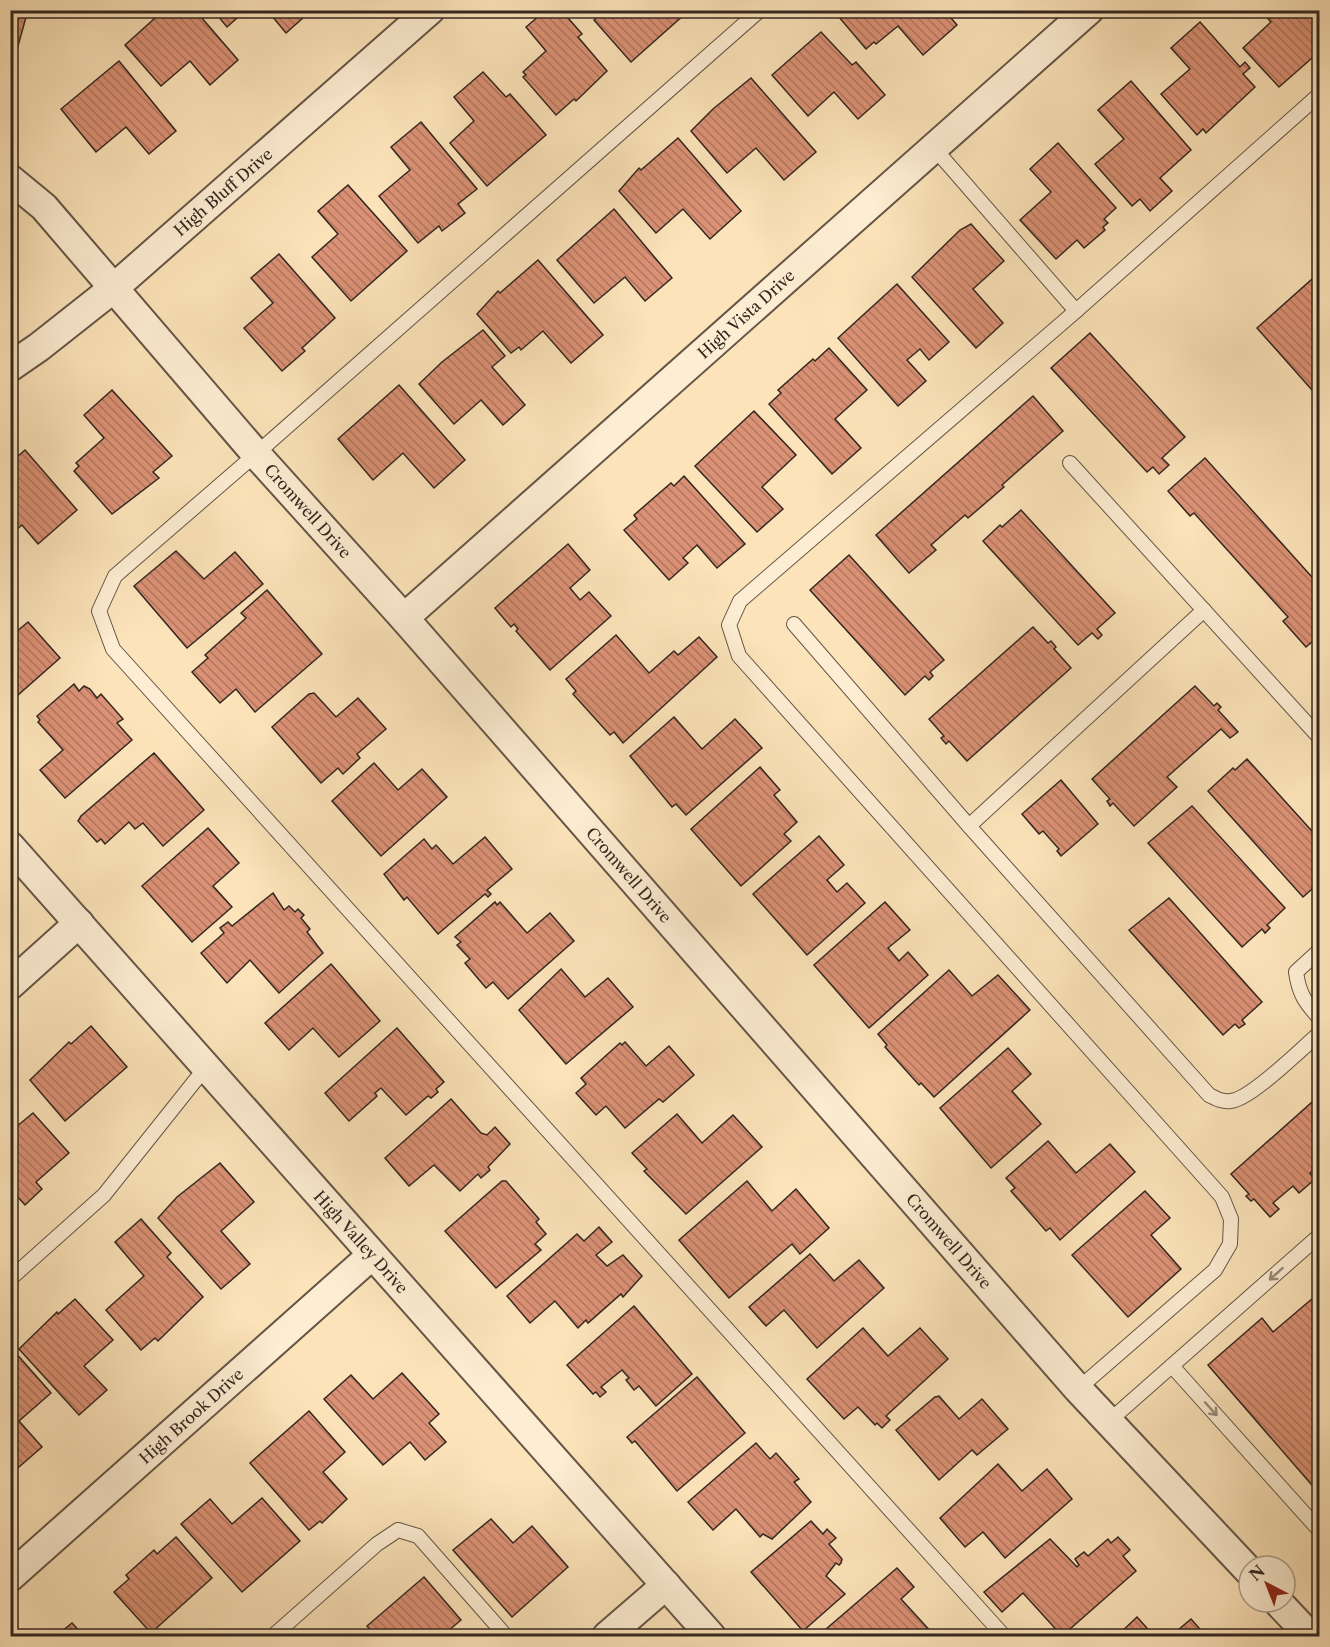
<svg xmlns="http://www.w3.org/2000/svg" width="1330" height="1647" font-family="'Libre Caslon Text',serif">
<style>
.building{fill:url(#building-back-hatch);stroke:#322720;stroke-width:1.5}
.lines{fill:none;stroke-linecap:round;stroke-linejoin:round}
.service-casing{stroke:#645646;stroke-width:16}
.minor-casing{stroke:#645646;stroke-width:32}
.service{stroke:#fdedd2;stroke-width:14}
.minor{stroke:#fdedd2;stroke-width:28}
.oneway{stroke:#988a79}
.labels{text-anchor:middle;dominant-baseline:central;stroke-width:4.5;stroke-linejoin:round;paint-order:stroke}
.street-label{font-size:16px;fill:#322720;stroke:#fdedd2}
</style>
<defs>
<pattern id="building-back-hatch" width="6" height="6" patternUnits="userSpaceOnUse" patternTransform="scale(1.5)"><rect width="6" height="6" fill="#db9175"/><path d="M-1 5l2 2M0 0l6 6M5-1l2 2" fill="none" stroke="#b27660"/></pattern>
</defs>
<rect width="100%" height="100%" fill="#fce3b9"/>
<filter id="stains"><feTurbulence type="fractalNoise" baseFrequency=".00333" numOctaves="4"/><feColorMatrix values="0 0 0 0 .2 0 0 0 0 .09 0 0 0 0 .02 0 0 0 .5 -.17"/></filter>
<radialGradient id="worn" r=".72"><stop offset=".6" stop-color="#630" stop-opacity="0"/><stop offset="1" stop-color="#630" stop-opacity=".3"/></radialGradient>
<g class="building">
<polygon points="10,10 28,10 11,71 10,71"/>
<polygon points="164,10 195,10 238,60 210,85 190,61 161,86 125,45"/>
<polygon points="213,10 246,10 227,27"/>
<polygon points="267,10 312,10 286,33"/>
<polygon points="546,10 561,10 582,34 578,37 607,71 576,101 574,99 556,115 523,77 526,75 523,72 546,51 526,27"/>
<polygon points="606,10 684,10 686,13 631,62 594,20"/>
<polygon points="833,10 944,10 957,25 923,55 898,26 876,44 874,42 866,49"/>
<polygon points="1260,10 1320,11 1320,51 1279,87 1243,48 1271,22"/>
<polygon points="1200,22 1240,67 1245,62 1250,68 1243,74 1255,87 1206,133 1203,129 1197,135 1161,94 1190,69 1171,48"/>
<polygon points="821,32 852,65 856,62 885,95 858,119 834,92 808,116 772,75"/>
<polygon points="119,61 176,131 149,154 126,127 96,152 61,109"/>
<polygon points="483,72 506,97 510,94 546,135 487,186 450,143 474,121 454,97"/>
<polygon points="751,78 816,152 784,180 756,148 727,173 691,131 713,109"/>
<polygon points="1131,81 1191,150 1160,178 1172,191 1150,211 1140,199 1132,206 1095,164 1124,139 1098,110"/>
<polygon points="421,122 477,189 458,204 465,213 442,231 439,226 418,243 379,196 410,170 391,147"/>
<polygon points="678,138 741,211 710,239 683,209 656,233 619,191 639,168 641,170"/>
<polygon points="1058,143 1116,208 1104,219 1108,223 1103,227 1105,230 1084,248 1077,240 1056,259 1020,220 1051,192 1030,169"/>
<polygon points="348,185 407,251 351,301 312,257 338,234 318,211"/>
<polygon points="614,209 672,278 645,301 625,277 594,303 557,260"/>
<polygon points="971,224 1004,261 973,289 1003,323 976,348 912,277 960,230"/>
<polygon points="279,254 335,318 302,348 305,351 282,371 244,328 273,303 251,278"/>
<polygon points="538,260 603,335 571,363 543,331 521,350 519,347 511,353 477,314 498,291 500,293"/>
<polygon points="1320,272 1320,399 1257,328"/>
<polygon points="897,284 949,342 929,360 920,349 907,360 926,381 898,406 838,338"/>
<polygon points="483,330 505,356 492,367 525,405 503,425 481,400 454,424 419,384 442,362"/>
<polygon points="1090,333 1185,437 1162,458 1169,465 1159,474 1153,467 1147,472 1051,368"/>
<polygon points="829,348 867,390 835,419 861,448 832,474 769,404 781,393 778,390 813,359 815,361"/>
<polygon points="399,385 465,460 434,488 403,453 373,480 338,439"/>
<polygon points="112,390 172,456 153,472 159,478 112,514 74,471 79,466 76,463 104,438 84,415"/>
<polygon points="1033,396 1063,431 1002,485 1004,487 968,518 965,515 931,545 936,550 909,573 876,535"/>
<polygon points="754,411 796,455 762,487 783,509 757,532 695,466"/>
<polygon points="25,450 77,510 38,544 22,525 10,535 10,463"/>
<polygon points="1205,458 1320,586 1320,635 1306,647 1283,621 1288,617 1194,513 1190,516 1168,491"/>
<polygon points="684,476 745,544 717,568 697,545 683,558 688,563 669,580 624,530 637,519 634,515 671,483 674,486"/>
<polygon points="1021,510 1115,613 1097,629 1102,635 1098,639 1092,633 1078,645 983,541 1000,525 1002,527"/>
<polygon points="568,544 590,570 570,588 580,600 589,592 611,616 550,670 516,631 518,629 514,624 511,627 495,608"/>
<polygon points="176,551 204,579 235,552 263,584 187,648 134,586"/>
<polygon points="849,555 944,660 930,672 933,676 929,680 925,676 905,695 810,590"/>
<polygon points="267,590 322,654 255,712 236,689 220,703 192,672 208,658 205,655 246,618 241,613"/>
<polygon points="28,622 60,658 10,702 10,637"/>
<polygon points="1033,627 1048,643 1051,641 1056,647 1054,649 1071,668 967,761 949,741 946,744 941,738 944,736 929,719"/>
<polygon points="616,635 649,673 674,651 678,655 699,637 717,657 623,743 614,732 610,735 573,694 576,691 566,679"/>
<polygon points="74,684 79,691 84,686 90,689 97,698 101,694 123,719 117,723 132,740 65,798 40,770 63,750 38,722 40,720 37,716"/>
<polygon points="1195,686 1214,706 1217,703 1221,707 1218,710 1238,732 1230,738 1221,729 1167,777 1177,787 1134,826 1113,803 1110,806 1107,801 1110,799 1092,779"/>
<polygon points="314,693 336,717 358,698 386,729 357,754 360,758 343,774 338,768 321,783 272,727 309,694"/>
<polygon points="674,717 702,749 735,719 762,748 686,815 676,804 672,807 630,756"/>
<polygon points="154,753 204,810 163,846 143,823 135,829 129,822 105,844 101,839 97,842 78,821 81,816"/>
<polygon points="1247,759 1320,840 1320,882 1303,897 1208,791 1233,768 1235,770"/>
<polygon points="374,763 398,790 422,769 447,797 381,856 332,801"/>
<polygon points="760,767 780,790 774,795 797,822 784,834 791,841 741,886 691,829"/>
<polygon points="1061,780 1098,824 1061,856 1057,851 1059,849 1043,831 1039,834 1022,814"/>
<polygon points="1192,806 1285,908 1267,925 1270,928 1265,933 1262,929 1242,947 1148,843"/>
<polygon points="208,828 239,863 213,886 232,907 192,942 142,886"/>
<polygon points="819,836 844,865 827,880 837,892 847,883 865,903 807,955 753,894"/>
<polygon points="485,837 512,869 487,890 491,894 488,897 485,894 438,934 407,897 404,900 384,874 424,839 432,849 436,845 453,864"/>
<polygon points="273,893 284,910 289,906 295,912 298,909 304,915 301,918 310,929 307,932 323,953 279,993 250,960 227,983 201,953 224,933 220,928 228,922 232,926"/>
<polygon points="1169,898 1262,1002 1242,1020 1245,1024 1239,1028 1235,1024 1223,1035 1129,930"/>
<polygon points="495,902 497,905 500,902 527,933 550,913 574,941 508,999 493,982 486,988 465,963 470,959 457,945 461,942 455,937"/>
<polygon points="885,902 910,930 888,948 899,961 908,952 928,975 869,1028 814,965"/>
<polygon points="331,964 380,1021 339,1057 313,1028 289,1050 265,1023"/>
<polygon points="561,969 585,997 608,978 633,1007 566,1064 519,1010"/>
<polygon points="949,970 972,996 998,975 1030,1010 934,1097 921,1083 919,1085 885,1047 887,1045 878,1034"/>
<polygon points="91,1026 127,1067 65,1121 30,1080 69,1042 71,1044"/>
<polygon points="397,1028 444,1082 436,1089 438,1092 431,1098 428,1096 406,1115 381,1088 375,1093 377,1096 349,1121 325,1093"/>
<polygon points="625,1042 646,1066 669,1046 694,1075 663,1102 659,1099 625,1128 606,1106 596,1115 576,1093 586,1084 581,1078 620,1043 622,1045"/>
<polygon points="1008,1048 1031,1074 1012,1091 1041,1124 991,1168 940,1108"/>
<polygon points="1320,1095 1320,1164 1310,1173 1315,1179 1299,1193 1293,1186 1273,1203 1279,1209 1270,1217 1254,1199 1251,1201 1246,1196 1249,1194 1231,1174"/>
<polygon points="451,1099 481,1133 487,1135 495,1127 510,1144 488,1167 490,1170 481,1178 478,1174 460,1191 434,1165 409,1186 385,1158"/>
<polygon points="33,1113 69,1153 36,1182 42,1189 25,1205 15,1194 10,1198 10,1132"/>
<polygon points="677,1114 702,1143 733,1115 762,1147 686,1214 644,1171 647,1169 632,1153"/>
<polygon points="1048,1141 1076,1173 1110,1144 1135,1172 1060,1240 1050,1228 1046,1231 1011,1191 1015,1188 1006,1178"/>
<polygon points="220,1163 254,1202 221,1231 250,1264 221,1289 158,1218 177,1197"/>
<polygon points="502,1181 506,1181 539,1219 536,1222 546,1234 535,1244 541,1250 496,1288 445,1231"/>
<polygon points="747,1181 772,1211 796,1189 829,1228 800,1254 792,1244 729,1298 679,1240"/>
<polygon points="1145,1191 1170,1218 1151,1235 1181,1269 1128,1317 1072,1255"/>
<polygon points="141,1219 171,1253 167,1257 203,1297 158,1341 155,1338 141,1350 106,1310 144,1276 115,1242"/>
<polygon points="599,1227 612,1242 596,1255 607,1266 623,1255 642,1276 623,1297 621,1294 588,1323 586,1320 578,1328 555,1301 530,1323 507,1296 577,1234 584,1241"/>
<polygon points="810,1254 834,1281 859,1260 884,1288 817,1348 784,1310 766,1326 749,1307"/>
<polygon points="1320,1292 1320,1489 1317,1491 1208,1365 1262,1318 1273,1332"/>
<polygon points="75,1299 113,1340 84,1366 107,1390 79,1415 19,1349 57,1312 58,1314"/>
<polygon points="634,1306 692,1374 656,1406 639,1386 634,1390 626,1380 629,1378 622,1370 601,1387 606,1392 600,1397 596,1392 593,1394 567,1365"/>
<polygon points="863,1328 888,1356 920,1328 948,1359 886,1416 890,1420 882,1428 877,1423 875,1425 858,1407 844,1419 807,1379"/>
<polygon points="14,1351 51,1393 19,1421 42,1447 12,1473 10,1471 10,1354"/>
<polygon points="402,1373 439,1414 429,1423 446,1442 425,1460 410,1442 383,1465 324,1399 351,1375 373,1399"/>
<polygon points="697,1377 745,1433 677,1491 635,1441 632,1443 627,1437"/>
<polygon points="939,1396 959,1419 982,1399 1008,1429 977,1455 972,1450 939,1480 896,1430 935,1397"/>
<polygon points="309,1411 345,1452 323,1472 347,1499 322,1523 320,1521 309,1530 250,1463"/>
<polygon points="756,1443 770,1459 776,1453 799,1479 794,1482 811,1502 772,1539 763,1534 760,1537 736,1509 713,1530 688,1502"/>
<polygon points="998,1464 1022,1491 1047,1469 1072,1499 1005,1558 983,1532 965,1547 940,1518"/>
<polygon points="262,1498 300,1541 242,1592 181,1524 210,1499 232,1524"/>
<polygon points="491,1519 513,1543 532,1526 568,1567 512,1617 453,1550"/>
<polygon points="811,1521 823,1534 827,1529 836,1538 829,1544 842,1559 841,1563 839,1565 836,1563 826,1576 845,1594 803,1631 751,1572"/>
<polygon points="176,1537 212,1578 151,1633 114,1592 129,1579 126,1575 154,1550 157,1554"/>
<polygon points="1118,1537 1130,1550 1123,1556 1136,1571 1062,1636 1023,1593 1002,1612 984,1592 1050,1539 1077,1567 1079,1565 1075,1559 1084,1552 1088,1556 1108,1539 1111,1543"/>
<polygon points="897,1568 914,1587 901,1599 934,1635 932,1636 818,1636"/>
<polygon points="424,1577 461,1620 442,1636 376,1636 367,1626"/>
<polygon points="1137,1617 1154,1636 1117,1636"/>
<polygon points="1191,1619 1206,1636 1171,1636"/>
<polygon points="72,1623 84,1636 56,1636"/>
</g>
<g class="lines">
<g class="service-casing">
<g id="service">
<polyline points="760,10 256,454 115,576 99,611 113,649 1004,1636"/>
<polyline points="934,148 1076,311"/>
<polyline points="1070,463 1320,738"/>
<path d="M794,624L969,826L1209,1095C1217,1099 1222,1102 1231,1101C1251,1099 1302,1048 1320,1033"/>
<polyline points="969,826 1204,610"/>
<path d="M1320,950L1296,972C1299,994 1305,1002 1320,1019"/>
<polyline points="10,1279 104,1195 206,1067"/>
<polyline points="1172,1366 1320,1531"/>
<polyline points="1078,1389 1215,1270 1230,1244 1231,1219 1222,1197 739,656 729,625 740,601 1076,311 1320,94"/>
<polyline points="1108,1422 1320,1235"/>
<polyline points="273,1636 377,1544 398,1530 418,1536 506,1636"/>
</g>
</g>
<g class="minor-casing">
<g id="minor">
<polyline points="10,179 44,207 256,454 404,618 1078,1389 1249,1571"/>
<polyline points="10,367 39,347 115,287 430,10"/>
<polyline points="404,618 1089,10"/>
<polyline points="10,846 711,1636"/>
<polyline points="10,985 79,923"/>
<polyline points="10,1577 372,1255"/>
<polyline points="1278,1602 1310,1636"/>
<polyline points="607,1636 666,1585"/>
</g>
</g>
<use href="#service" class="service"/>
<use href="#minor" class="minor"/>
</g>
<defs><path id="oneway-shaft" d="M-6 0H5M1.5-3L5.5 0L1.5 3" fill="none" stroke-width="1.6" stroke-linecap="round" stroke-linejoin="round" transform="scale(1.5)"/></defs>
<g class="oneway">
<use href="#oneway-shaft" transform="translate(1276 1274) rotate(138)"/>
<use href="#oneway-shaft" transform="translate(1211 1409) rotate(48)"/>
</g>
<g class="labels">
<g class="street-label">
<text transform="translate(223 192) rotate(-41)">High Bluff Drive</text>
<text transform="translate(746 314) rotate(-42)">High Vista Drive</text>
<text transform="translate(308 511) rotate(48)">Cromwell Drive</text>
<text transform="translate(629 875) rotate(49)">Cromwell Drive</text>
<text transform="translate(949 1241) rotate(49)">Cromwell Drive</text>
<text transform="translate(361 1242) rotate(48)">High Valley Drive</text>
<text transform="translate(191 1416) rotate(-42)">High Brook Drive</text>
</g>
</g>
<rect width="1330" height="1647" fill="none" stroke="#fce3b9" stroke-width="36"/>
<rect x="12" y="12" width="1306" height="1623" fill="none" stroke="#322720" stroke-width="3"/>
<rect x="18" y="18" width="1294" height="1611" fill="none" stroke="#322720" stroke-width="1.5"/>
<g transform="translate(1267 1584) rotate(318)"><circle r="28" fill="#fdedd2" stroke="#ac9e8b" stroke-width="1.5"/>
<path d="M0-4.5L10 22L0 15L-10 22Z" fill="#8f2418"/>
<text y="-9" font-size="16" font-weight="bold" text-anchor="middle" fill="#322720">N</text>
</g>
<rect width="100%" height="100%" filter="url(#stains)"/>
<rect width="100%" height="100%" fill="url(#worn)"/>
</svg>
